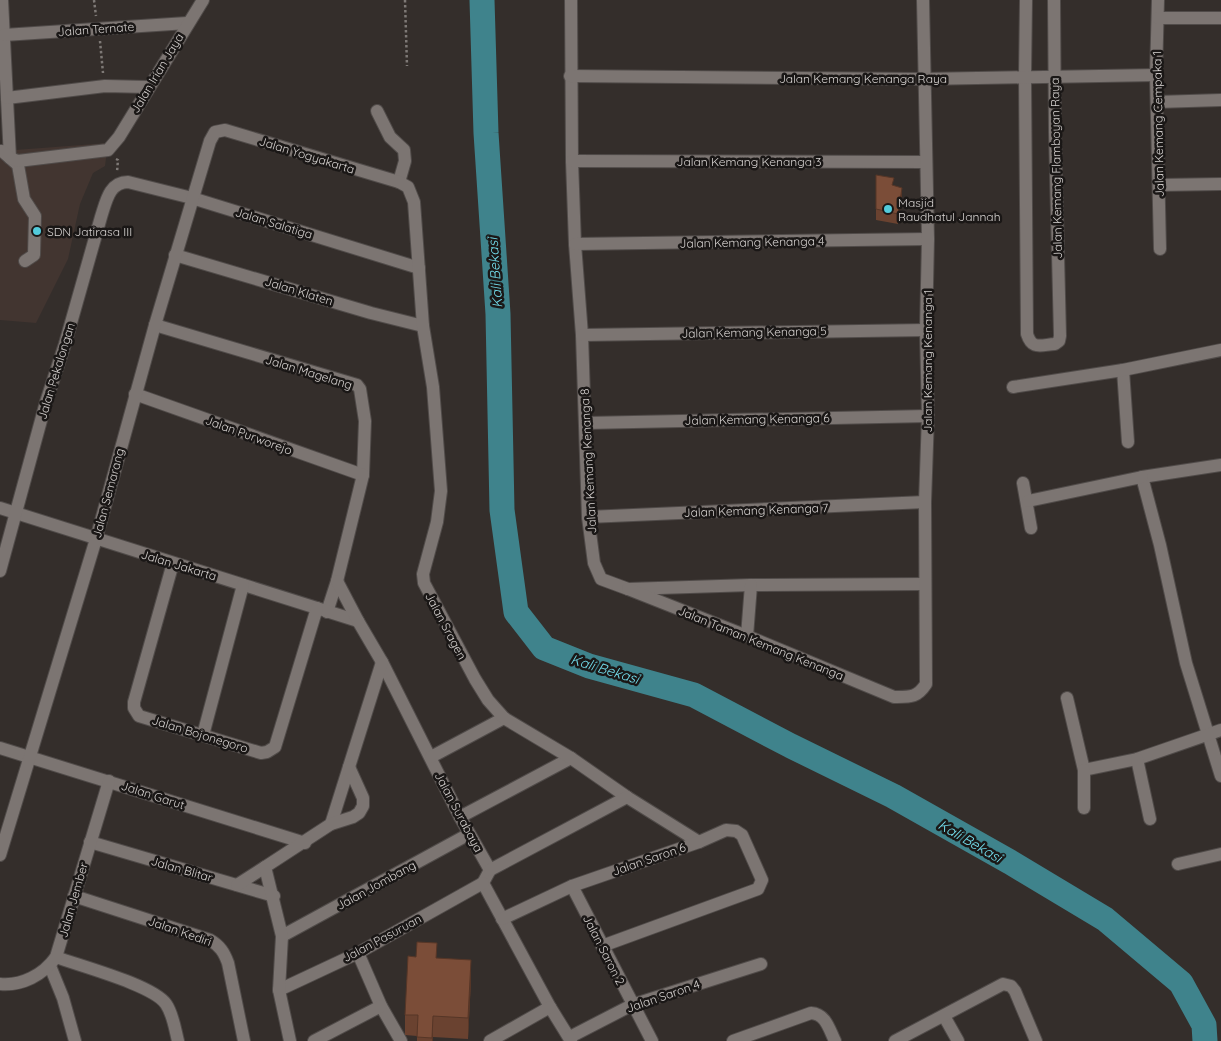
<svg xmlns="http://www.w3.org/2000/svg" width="1221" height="1041" font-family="Quicksand,sans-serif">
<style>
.built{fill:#423530}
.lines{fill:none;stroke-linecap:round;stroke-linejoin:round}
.river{stroke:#3f838c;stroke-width:25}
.minor-casing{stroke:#504b49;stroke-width:14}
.path{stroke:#7e7976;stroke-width:2.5;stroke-dasharray:2.5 2.5;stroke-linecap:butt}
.minor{stroke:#7c7572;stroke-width:12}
.wall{fill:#6a4230}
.shaded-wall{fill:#563627}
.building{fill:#7b4d38;stroke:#563627}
.poi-dot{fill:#53cbdb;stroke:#1a1716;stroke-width:2}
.labels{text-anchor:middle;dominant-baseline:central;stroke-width:5;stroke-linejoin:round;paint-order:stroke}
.street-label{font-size:12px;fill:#d7d3d1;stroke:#1a1716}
.poi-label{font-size:12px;fill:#d7d3d1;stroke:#1a1716;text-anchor:start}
.water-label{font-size:14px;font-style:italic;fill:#73ddec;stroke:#1a1716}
</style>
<rect width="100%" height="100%" fill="#342e2b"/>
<polygon class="built" points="108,143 105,166 93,173 80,204 68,259 36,323 0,320 0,150 15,150"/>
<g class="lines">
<polyline class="river" points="482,0 486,133 498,314 502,510 516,612 544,648 589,666 694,695 791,746 893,796 1010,862 1105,919 1181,983 1204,1025 1205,1041"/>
<g class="minor-casing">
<g id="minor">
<polyline points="2,0 10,158 18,165 24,199 35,216 34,255 25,261"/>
<polyline points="571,0 572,161 575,244 582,335 588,517 594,563 601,579 628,589 751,585 925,584"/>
<path d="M1026,0L1025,77L1027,334C1032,350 1040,345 1055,344L1059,341L1060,336L1055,132L1054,0"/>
<polyline points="1158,0 1156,75 1160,249"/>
<polyline points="1158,18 1221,18"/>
<polyline points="4,35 187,23"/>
<polyline points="570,76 923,79 1156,75"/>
<polyline points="7,98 105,86 148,87"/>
<polyline points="1157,102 1221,100"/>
<polyline points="377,111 390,137 404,150 405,161 399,182"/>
<polyline points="0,151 2,151 10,158 18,161 108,150 119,137 203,0"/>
<polyline points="572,161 926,162"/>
<polyline points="1159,185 1221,184"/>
<polyline points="575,244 928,239"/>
<polyline points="175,255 371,313 423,326"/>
<polyline points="155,325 357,385 360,389 365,421 363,475 337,581 327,612"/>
<polyline points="582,335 926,330"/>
<polyline points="1123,370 1128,442"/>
<polyline points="1013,387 1123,370 1221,350"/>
<polyline points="135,394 363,475"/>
<polyline points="586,423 928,416"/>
<polyline points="1221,465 1142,477 1160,545 1186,663 1221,776"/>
<polyline points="1023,483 1031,528"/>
<polyline points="1028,501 1142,477"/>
<polyline points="0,508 358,621"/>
<polyline points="588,517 925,502"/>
<polyline points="173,563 134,702 134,708 139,716 261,753 267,752 275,747 317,608"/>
<path d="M0,571L46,402L65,344L101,217C106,202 109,182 128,182L192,198L419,268"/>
<polyline points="337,581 358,621 382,662 460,817 490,870 483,883 550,1007 571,1041"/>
<path d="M628,589L747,636L894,697C910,697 917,698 926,684L925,502L928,416L926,330L928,239L923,0"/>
<polyline points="747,636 751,585"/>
<polyline points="1067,698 1084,770 1137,759 1221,730"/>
<polyline points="203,735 243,585"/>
<polyline points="0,748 305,843"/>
<polyline points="431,757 504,718"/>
<polyline points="1137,759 1150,819"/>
<polyline points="1084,808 1084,770"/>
<polyline points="460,817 571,758"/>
<polyline points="331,824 382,662"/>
<polyline points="90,842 274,896"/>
<polyline points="0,855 96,539 155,325 210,141 215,132 225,130 399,182 408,187 414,202 423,326 433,387 441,491 437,522 423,574 424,583 475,679 488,700 504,718 571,758 627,797 699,842"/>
<polyline points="1178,864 1221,854"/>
<polyline points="490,870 627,797"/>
<polyline points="237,885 265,867"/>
<polyline points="572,886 652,1041"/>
<path d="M74,896L210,940C220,946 224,952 228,963L244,1041"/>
<polyline points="502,919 572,886 699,842 726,830 736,831 742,835 762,880 758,889 602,946"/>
<polyline points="282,936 469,834"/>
<polyline points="358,953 381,1006 401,1041"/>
<path d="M56,957C80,966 153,985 166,1004C173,1014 175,1029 178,1041"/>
<polyline points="50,966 63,998 75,1041"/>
<path d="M0,984C22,986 43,975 56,957L109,781"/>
<polyline points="279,990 358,953 483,883"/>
<polyline points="944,1016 958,1041"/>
<polyline points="570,1037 632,1005 761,964"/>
<polyline points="290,1041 279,990 282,936 265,867 331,824 353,817 359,813 363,806 363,798 349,767"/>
<polyline points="314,1041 381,1006"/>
<polyline points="490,1041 550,1007"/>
<path d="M733,1041L811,1013C826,1014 829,1029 835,1041"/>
<polyline points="895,1041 1003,984 1011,986 1015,991 1036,1041"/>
</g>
</g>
<g class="path">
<polyline points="94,0 96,16"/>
<polyline points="405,0 407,66"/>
<polyline points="100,41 103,73"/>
<polyline points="116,159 118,160 117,172"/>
</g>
<use href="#minor" class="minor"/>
</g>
<g class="wall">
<polygon points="876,175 894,186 902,198 898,224 876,220"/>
<polygon points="437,958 471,980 468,1039 433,1037 433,1041 417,1041 417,1036 405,1035 405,1015"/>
</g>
<g class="shaded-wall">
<polygon points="902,188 902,198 898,224 898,214"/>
<polygon points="471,960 471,980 468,1039 468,1018"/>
<polygon points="433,1016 433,1041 432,1041"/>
</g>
<g class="building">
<polygon points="876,175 894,178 892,185 902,188 898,214 876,209"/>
<polygon points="417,942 437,943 436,958 471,960 468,1018 433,1016 432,1038 417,1037 418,1015 405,1015 408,956 416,957"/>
</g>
<g class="poi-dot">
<circle cx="888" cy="209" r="5"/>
<circle cx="37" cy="231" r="5"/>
</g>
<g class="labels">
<g class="street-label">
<text transform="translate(96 29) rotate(-4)">Jalan Ternate</text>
<text transform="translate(157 73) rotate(-59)">Jalan Irian Jaya</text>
<text x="863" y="78">Jalan Kemang Kenanga Raya</text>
<text transform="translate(1158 124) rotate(-91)">Jalan Kemang Cempaka 1</text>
<text transform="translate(307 155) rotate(17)">Jalan Yogyakarta</text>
<text x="749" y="161">Jalan Kemang Kenanga 3</text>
<text transform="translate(1056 168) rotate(-91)">Jalan Kemang Flamboyan Raya</text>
<text transform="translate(274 223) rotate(17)">Jalan Salatiga</text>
<text transform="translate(752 242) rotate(-1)">Jalan Kemang Kenanga 4</text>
<text transform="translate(299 291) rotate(17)">Jalan Klaten</text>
<text transform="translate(754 332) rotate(-1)">Jalan Kemang Kenanga 5</text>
<text transform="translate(927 361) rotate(-90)">Jalan Kemang Kenanga 1</text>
<text transform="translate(56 371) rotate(-73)">Jalan Pekalongan</text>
<text transform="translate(309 372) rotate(17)">Jalan Magelang</text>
<text transform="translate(757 419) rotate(-1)">Jalan Kemang Kenanga 6</text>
<text transform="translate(249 435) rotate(20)">Jalan Purworejo</text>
<text transform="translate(588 461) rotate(-93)">Jalan Kemang Kenanga 8</text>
<text transform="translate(108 493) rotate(-75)">Jalan Semarang</text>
<text transform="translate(756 510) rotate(-2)">Jalan Kemang Kenanga 7</text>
<text transform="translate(179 565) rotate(17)">Jalan Jakarta</text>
<text transform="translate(446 626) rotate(62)">Jalan Sragen</text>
<text transform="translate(761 643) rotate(22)">Jalan Taman Kemang Kenanga</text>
<text transform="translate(200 734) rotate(17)">Jalan Bojonegoro</text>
<text transform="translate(153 795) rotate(18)">Jalan Garut</text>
<text transform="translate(459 812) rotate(62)">Jalan Surabaya</text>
<text transform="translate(649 859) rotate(-19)">Jalan Saron 6</text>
<text transform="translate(182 869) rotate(16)">Jalan Blitar</text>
<text transform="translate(376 885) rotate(-29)">Jalan Jombang</text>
<text transform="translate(73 900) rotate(-74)">Jalan Jember</text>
<text transform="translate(180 931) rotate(19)">Jalan Kediri</text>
<text transform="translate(382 938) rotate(-28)">Jalan Pasuruan</text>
<text transform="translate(604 950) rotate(63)">Jalan Saron 2</text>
<text transform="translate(663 996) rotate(-19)">Jalan Saron 4</text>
</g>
<g class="poi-label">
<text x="898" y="202">Masjid<tspan x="898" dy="14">Raudhatul Jannah</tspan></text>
<text x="47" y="231">SDN Jatirasa III</text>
</g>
<g class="water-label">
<text transform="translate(495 273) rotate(-94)">Kali Bekasi</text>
<text transform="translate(605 669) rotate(17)">Kali Bekasi</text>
<text transform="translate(970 841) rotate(30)">Kali Bekasi</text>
</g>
</g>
</svg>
